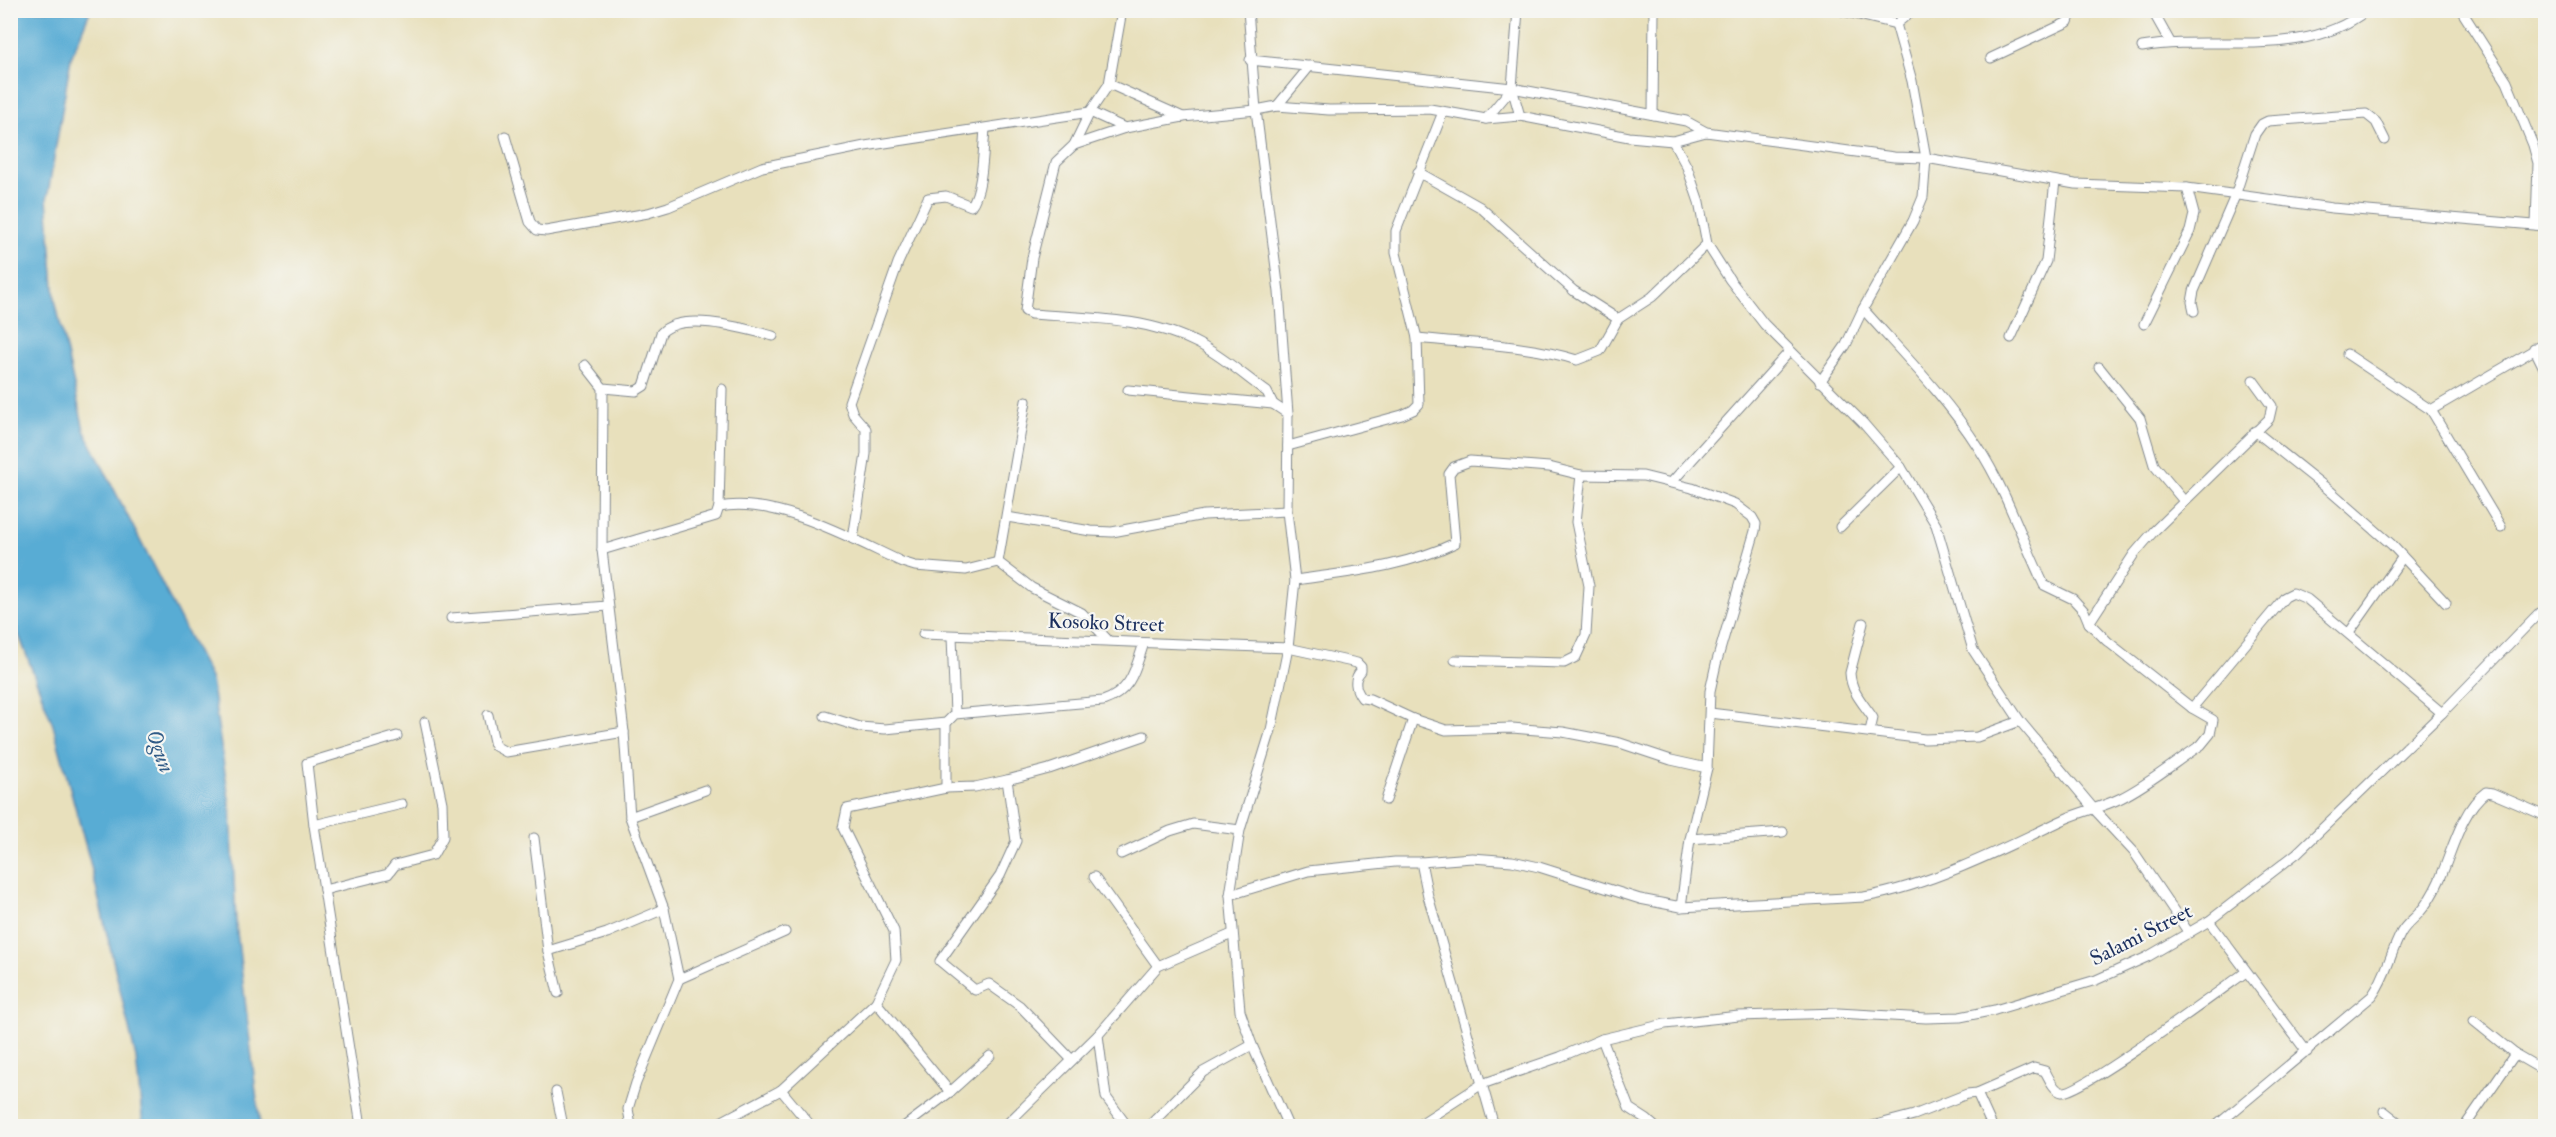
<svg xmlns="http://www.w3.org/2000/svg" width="2556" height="1137" font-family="'IM FELL Double Pica',serif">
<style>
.water{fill:#58acd4;stroke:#3a6e99;stroke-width:1.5}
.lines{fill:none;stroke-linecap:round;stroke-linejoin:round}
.street-casing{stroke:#82888d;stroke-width:11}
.street{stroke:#fff;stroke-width:9}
.labels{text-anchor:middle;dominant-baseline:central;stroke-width:4.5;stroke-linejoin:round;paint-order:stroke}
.street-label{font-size:21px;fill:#1b2f5e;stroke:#f6f6f2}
.water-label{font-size:22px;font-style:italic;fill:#305b87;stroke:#f6f6f2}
</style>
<rect width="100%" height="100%" fill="#f6f6f2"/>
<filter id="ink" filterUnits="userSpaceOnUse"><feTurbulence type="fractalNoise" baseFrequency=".0167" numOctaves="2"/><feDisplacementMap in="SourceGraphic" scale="12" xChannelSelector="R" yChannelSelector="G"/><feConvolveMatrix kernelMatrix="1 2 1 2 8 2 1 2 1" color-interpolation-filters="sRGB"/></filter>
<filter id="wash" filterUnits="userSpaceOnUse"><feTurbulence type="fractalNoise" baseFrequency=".008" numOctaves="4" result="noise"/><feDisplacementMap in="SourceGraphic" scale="24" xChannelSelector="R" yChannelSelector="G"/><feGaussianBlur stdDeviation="1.35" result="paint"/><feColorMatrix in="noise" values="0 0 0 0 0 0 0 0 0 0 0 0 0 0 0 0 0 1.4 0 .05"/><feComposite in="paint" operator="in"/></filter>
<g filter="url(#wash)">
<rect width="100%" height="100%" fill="#e8e0bc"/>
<polygon class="water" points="11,10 90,11 71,58 47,199 55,300 84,430 211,680 231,812 236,924 260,1126 143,1126 136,1058 90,862 53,725 11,614"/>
</g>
<g filter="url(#ink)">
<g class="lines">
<g class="street-casing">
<g id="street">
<path d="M1122,10L1109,84L1090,112L1074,145L1056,162L1032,258L1025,311L1031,314C1087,318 1148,317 1199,344C1223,357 1245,376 1267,392L1273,404L1288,414"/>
<polyline points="1248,10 1256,110 1279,292 1288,414 1287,511 1295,580 1288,648 1271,730 1240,830 1230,895 1240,1011 1252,1045 1288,1126"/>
<polyline points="1838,10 1896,24 1913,10"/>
<polyline points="2152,10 2170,42"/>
<polyline points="2461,10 2507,82 2533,145 2538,163 2536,225"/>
<path d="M2142,47C2216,34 2303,61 2367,10"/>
<polyline points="1991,58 2068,22 2072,10"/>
<polyline points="1250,60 1512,88 1686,121 1706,132 1894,157 1926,158 2075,184 2187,188 2332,208 2546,226"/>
<polyline points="1109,84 1183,117"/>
<polyline points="1512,88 1518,10"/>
<polyline points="1277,106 1310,66"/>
<polyline points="1653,115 1654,10"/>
<polyline points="1486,119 1512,88 1520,116"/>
<polyline points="505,136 530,222 537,230 546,231 648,213 668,207 762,167 865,146 1090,112 1125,128"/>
<polyline points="1673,141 1687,167 1699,202 1707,244 1730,280 1764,324 1863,423 1901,467 1936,525 1973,650 2020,721 2093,808 2134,852 2189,933"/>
<polyline points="1074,145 1125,128 1183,117 1256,110 1277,106 1329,110 1430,109 1486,119 1520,116 1629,137 1673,141 1706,132"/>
<polyline points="1418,172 1480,207 1574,291 1618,319"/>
<polyline points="2194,311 2192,302 2194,291 2235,196 2255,134 2262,124 2268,121 2366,114 2376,122 2385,140"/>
<polyline points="2144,324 2190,231 2194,214 2187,188"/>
<path d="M1417,338C1470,344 1526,344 1577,360L1600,351L1618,319L1652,297L1707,244"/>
<polyline points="2011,338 2046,261 2055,181"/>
<polyline points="2534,348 2546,372"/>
<polyline points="2347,354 2431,410 2501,527"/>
<polyline points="585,365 603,388 602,550 624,732 630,817 664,909 679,979 636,1083 628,1109 631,1126"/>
<polyline points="2099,367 2140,418 2154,465 2184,501"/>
<polyline points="1820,382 1846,345 1863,309 1913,221 1923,197 1926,158 1912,81 1896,24"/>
<path d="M603,388L636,391L644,386L661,333C682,310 746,329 773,336"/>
<polyline points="1128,390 1273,404"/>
<polyline points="2431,410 2546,343"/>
<polyline points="2255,431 2329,490 2391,544 2446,603"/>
<polyline points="1288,446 1402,415 1413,410 1419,404 1417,338 1396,253 1396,231 1443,112"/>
<polyline points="1671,483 1790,351"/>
<path d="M719,507C776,496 852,539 902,562L915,566L966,570L998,562L1032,588L1082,613L1107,639"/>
<polyline points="1007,517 1091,531 1112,532 1204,515 1287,511"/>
<polyline points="1840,527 1901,467"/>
<path d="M853,539L866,454V429L853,414L849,402L898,263L928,198L946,196L971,206C983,191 983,150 985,129"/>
<polyline points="602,550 716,516 719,507 722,389"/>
<polyline points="998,562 1026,401"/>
<path d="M1295,580C1350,572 1405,567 1455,543L1449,474L1454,467L1470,461L1549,467L1581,475L1643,476L1692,488L1735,504L1752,517L1756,524L1755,531L1716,664L1710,691L1707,768L1690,839L1681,907"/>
<polyline points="451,618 608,606"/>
<path d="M1863,623L1850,673C1851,692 1863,703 1873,718L1870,731"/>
<polyline points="2089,623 2134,554 2154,531 2269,419 2272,406 2253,380"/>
<polyline points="2349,633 2402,558"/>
<path d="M923,634L1288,648L1357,663L1361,667V671C1353,679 1355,689 1362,698L1370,699L1413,719L1446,730L1512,728L1563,732L1620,743L1671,760L1707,768"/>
<polyline points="952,636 955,714"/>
<polyline points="1455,660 1564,663 1576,657 1586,635 1589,586 1576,522 1581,475"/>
<polyline points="2192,708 2285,597 2293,593 2307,599 2442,713"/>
<polyline points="1710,713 1925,739 1977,737 2020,721"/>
<polyline points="488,715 495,746 506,752 624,732"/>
<path d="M825,716L860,727L885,729L946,723L955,714L1103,701C1132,691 1135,669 1144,643"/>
<polyline points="946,723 946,788"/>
<polyline points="1386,800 1413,719"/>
<polyline points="630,817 705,790"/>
<polyline points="314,825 402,804"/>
<polyline points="534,838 548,951 558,993"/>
<polyline points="1690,839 1783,832"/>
<polyline points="1121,854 1170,831 1193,824 1240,830"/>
<polyline points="1421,862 1428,896 1494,1126"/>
<polyline points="1094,877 1158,966"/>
<polyline points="324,890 388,874 395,865 433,855 443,837 442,803 425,722"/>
<path d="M1230,895L1308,871L1395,862H1421L1472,858L1512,861L1539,867L1640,899L1681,907L1864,897C1929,886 2005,848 2065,819C2083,811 2103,807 2121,798C2149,784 2175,762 2201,745L2210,734L2213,720L2192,708L2107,641L2089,623L2084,611L2073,599L2044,585C2022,539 2006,490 1978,447C1946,397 1903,354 1863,309"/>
<polyline points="2209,921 2307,1052"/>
<polyline points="548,951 607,933 664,909"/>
<polyline points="679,979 785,932"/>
<polyline points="876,1002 896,960 894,931 843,828 847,809 946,788 975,787 1007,780"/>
<polyline points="2474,1021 2515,1054 2546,1072"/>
<polyline points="1098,1035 1106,1097 1127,1126"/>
<polyline points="1602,1039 1629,1108 1646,1119 1654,1126"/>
<polyline points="1072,1060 1020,1006 989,984 975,990 940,961 1000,876 1016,841 1007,780 1049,769 1144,736"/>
<polyline points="781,1090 811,1126"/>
<polyline points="556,1092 563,1126"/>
<polyline points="1977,1093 1992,1126"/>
<polyline points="2384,1111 2403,1126"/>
<polyline points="361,1126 314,825 307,763 397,736"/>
<polyline points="713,1126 781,1090 876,1002 950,1092"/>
<polyline points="905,1126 950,1092 990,1056"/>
<polyline points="1005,1126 1098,1035 1158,966 1232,934"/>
<polyline points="1149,1126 1203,1072 1252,1045"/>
<polyline points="1417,1126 1482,1084 1560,1057 1602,1039 1665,1024 1739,1016 1838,1013 1926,1018 1960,1017 1995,1010 2096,980 2147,957 2209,921 2297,853 2442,713 2538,614 2546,610"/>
<path d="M1872,1126L1914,1115L1967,1094L1977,1093L2034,1068L2045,1071C2049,1078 2054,1091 2062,1092C2079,1095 2222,989 2246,972"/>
<path d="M2216,1126L2372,996C2386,977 2390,954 2401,933C2406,924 2413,920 2419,913C2427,904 2434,892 2439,881C2451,855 2461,810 2486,792L2492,793L2546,816"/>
<polyline points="2465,1126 2515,1054"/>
</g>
</g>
<use href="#street" class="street"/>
</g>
</g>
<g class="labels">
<g class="street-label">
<text transform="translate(1106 623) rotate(2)">Kosoko Street</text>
<text transform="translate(2141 935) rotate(-27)">Salami Street</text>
</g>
<g class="water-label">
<text transform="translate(160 751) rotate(70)">Ogun</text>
</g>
</g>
<rect width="2556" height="1137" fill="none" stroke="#f6f6f2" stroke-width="36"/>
</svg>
